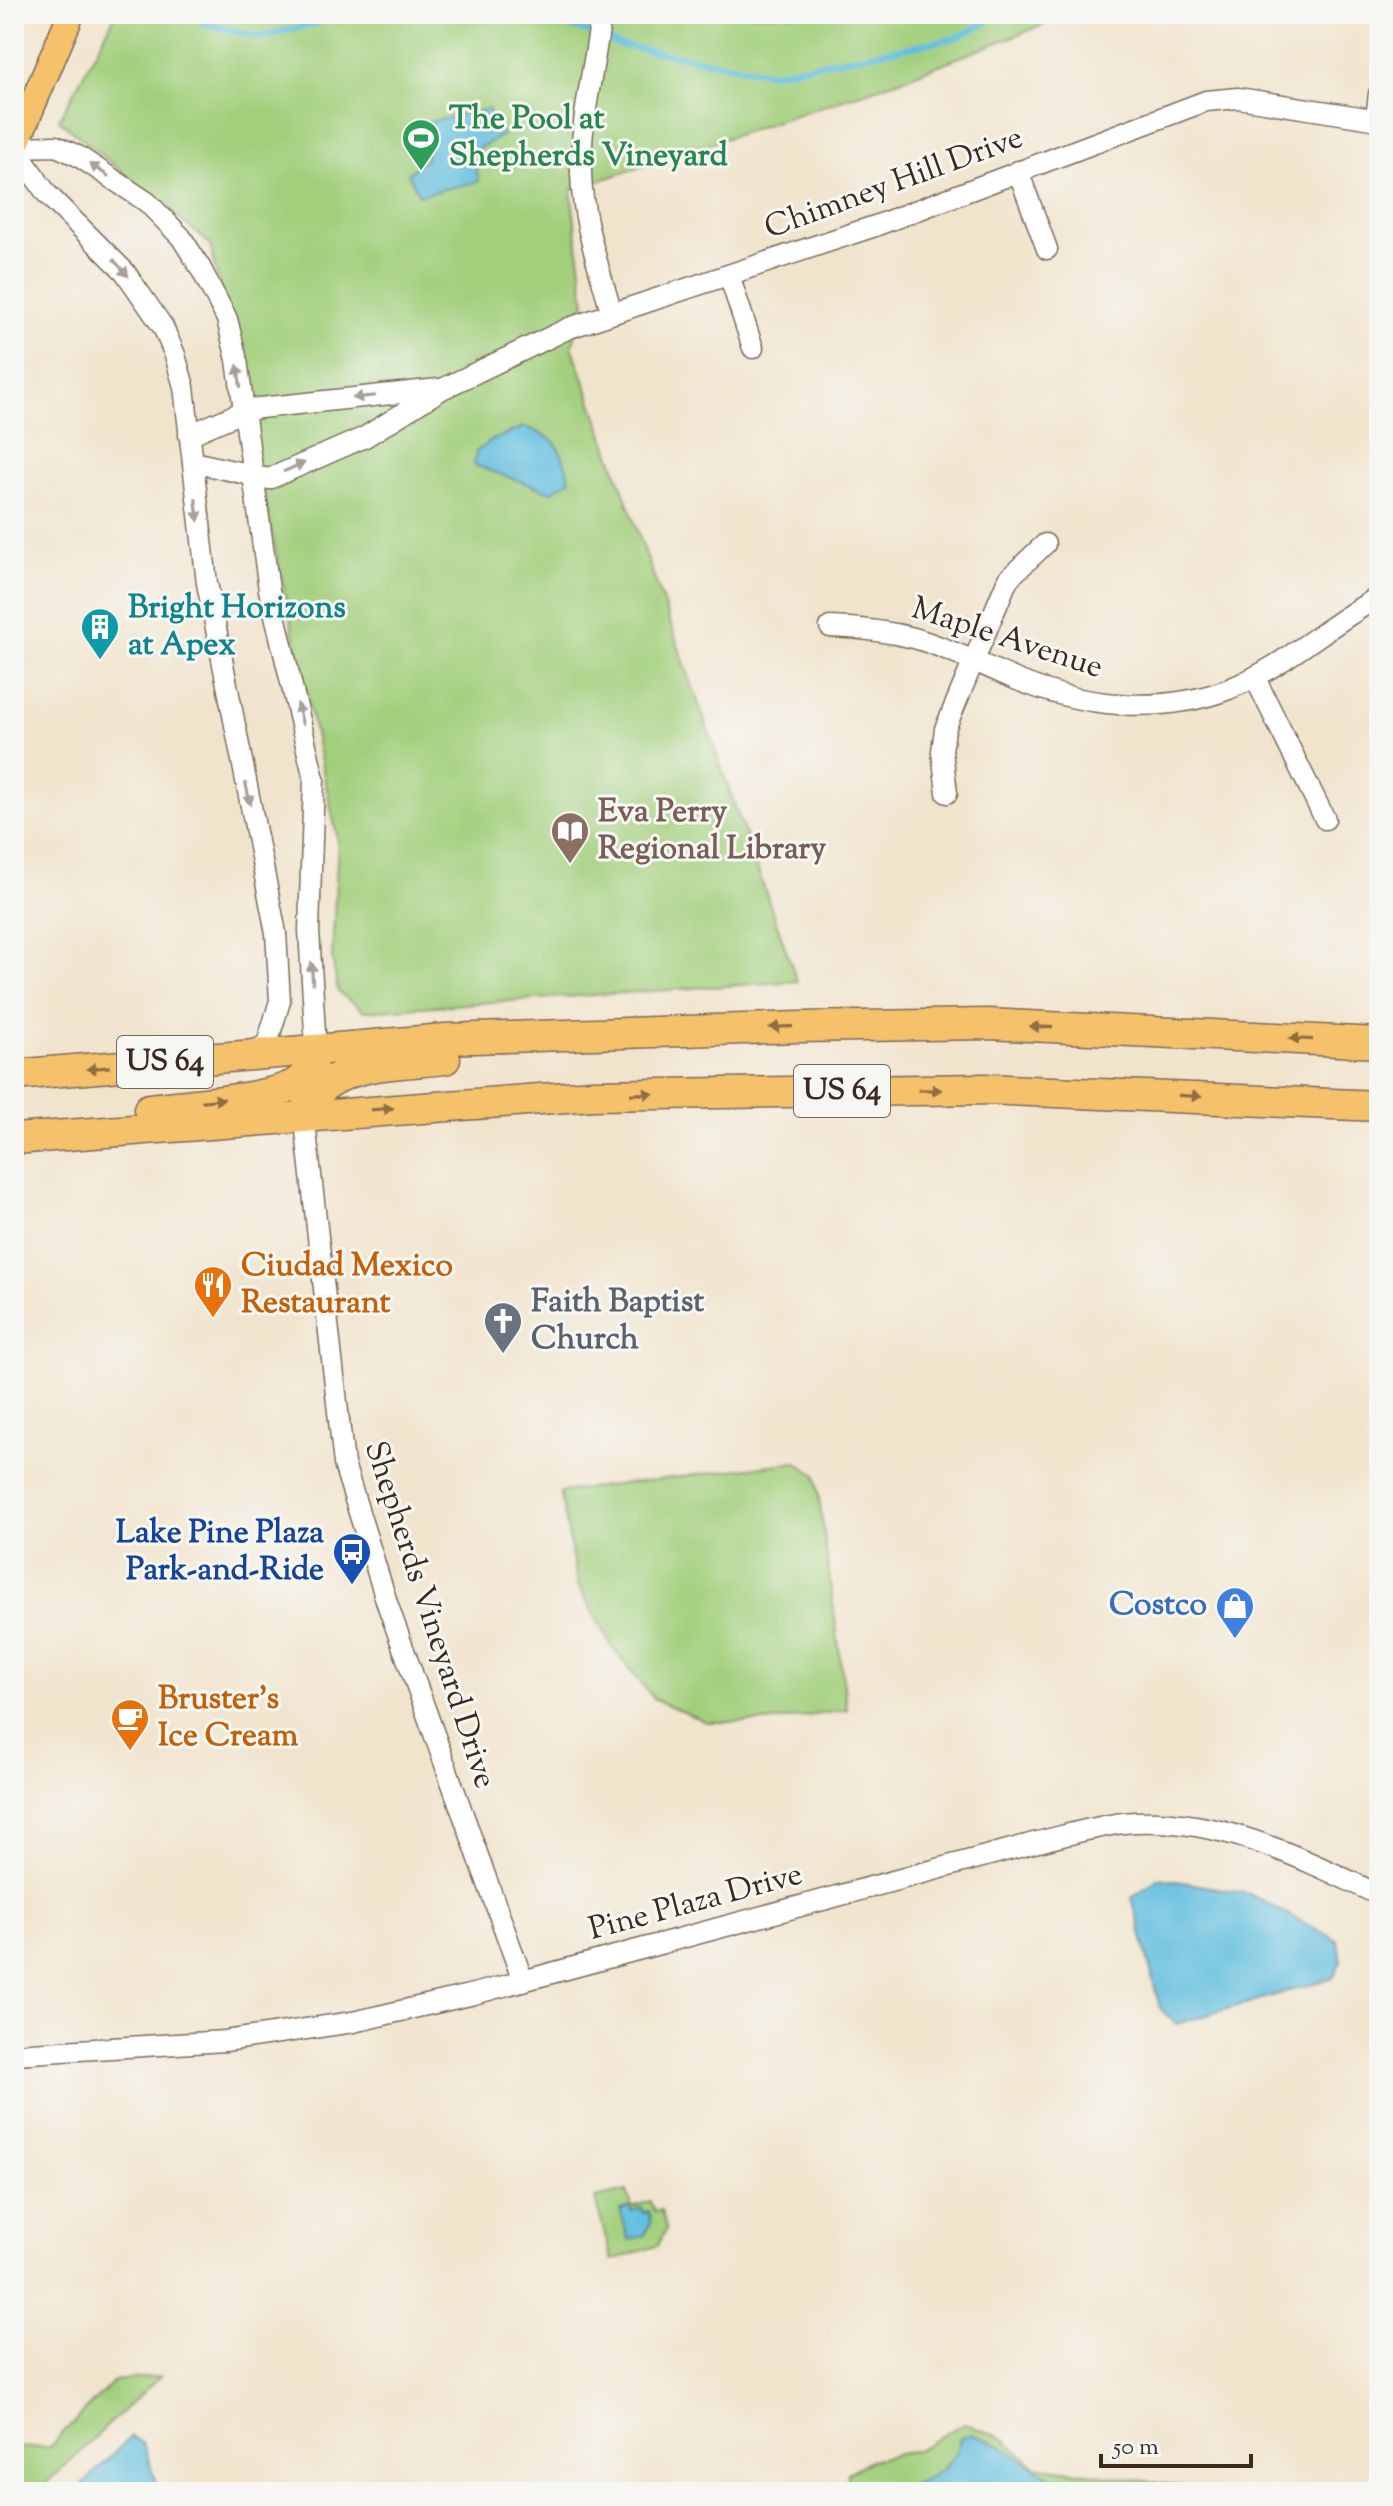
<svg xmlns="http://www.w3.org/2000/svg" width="1393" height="2506" font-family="'Sorts Mill Goudy',serif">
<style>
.green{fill:#a2cf7c;stroke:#6e7c4d;stroke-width:2}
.water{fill:#61bedf;stroke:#4e747e;stroke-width:2}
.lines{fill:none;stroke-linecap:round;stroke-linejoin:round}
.stream{stroke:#61bedf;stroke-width:6}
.minor-casing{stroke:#7b6b5b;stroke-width:23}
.major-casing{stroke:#7b6b5b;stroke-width:29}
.highway-casing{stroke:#7b6b5b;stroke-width:33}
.minor{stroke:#fff;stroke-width:20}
.major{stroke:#f5c16b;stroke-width:26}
.highway{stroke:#f5c16b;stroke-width:30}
.oneway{fill:#a79f9a}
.oneway2{fill:#8f6e41}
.labels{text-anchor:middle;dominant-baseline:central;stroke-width:6;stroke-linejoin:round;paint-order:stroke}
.shield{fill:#f6f6f2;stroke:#73675e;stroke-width:2}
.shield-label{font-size:30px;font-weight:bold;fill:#3b2a1e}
.leisure-label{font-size:32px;font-weight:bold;fill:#27864d;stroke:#f6f6f2;text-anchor:start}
.street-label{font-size:32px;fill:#3b2a1e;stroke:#f6f6f2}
.culture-label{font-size:32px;font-weight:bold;fill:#0d838f;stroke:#f6f6f2;text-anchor:start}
.education-label{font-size:32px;font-weight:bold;fill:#785e54;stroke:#f6f6f2;text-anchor:start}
.food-label{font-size:32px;font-weight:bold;fill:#c56008;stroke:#f6f6f2;text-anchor:start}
.worship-label{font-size:32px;font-weight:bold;fill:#5b616d;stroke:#f6f6f2;text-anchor:start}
.transit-label{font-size:32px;font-weight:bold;fill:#164399;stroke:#f6f6f2;text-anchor:end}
.shop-label{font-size:32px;font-weight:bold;fill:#366cbe;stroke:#f6f6f2;text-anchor:end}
</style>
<rect width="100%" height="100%" fill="#f6f6f2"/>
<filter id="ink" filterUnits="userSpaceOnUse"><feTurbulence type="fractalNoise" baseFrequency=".0125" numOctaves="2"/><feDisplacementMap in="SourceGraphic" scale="16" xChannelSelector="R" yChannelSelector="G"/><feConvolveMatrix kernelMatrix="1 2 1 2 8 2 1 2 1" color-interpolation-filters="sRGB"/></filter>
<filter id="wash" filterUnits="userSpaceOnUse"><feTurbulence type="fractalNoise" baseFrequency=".006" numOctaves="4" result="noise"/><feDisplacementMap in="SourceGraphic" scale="32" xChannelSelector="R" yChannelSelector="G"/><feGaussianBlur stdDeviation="1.8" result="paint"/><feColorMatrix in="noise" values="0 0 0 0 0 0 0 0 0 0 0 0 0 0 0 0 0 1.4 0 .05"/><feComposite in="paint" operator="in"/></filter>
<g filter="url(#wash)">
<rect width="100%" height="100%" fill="#f1e4cd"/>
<g class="green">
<polygon points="116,14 1072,14 900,80 571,190 585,303 572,346 797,981 364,1011 338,992 332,957 338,841 210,244 59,120"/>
<polygon points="796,1462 816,1475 847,1710 769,1722 706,1722 654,1699 614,1650 578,1586 560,1492"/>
<polygon points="627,2191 632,2207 650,2201 654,2212 661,2210 666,2230 657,2246 612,2260 595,2198"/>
<polygon points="160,2376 37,2492 14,2492 14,2448 49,2447 114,2381"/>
<polygon points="964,2423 1005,2439 1035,2466 1224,2492 849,2492 847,2473 871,2460 917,2450"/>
</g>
<g class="water">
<polygon points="488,109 503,135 472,152 479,181 419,195 408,173 427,158 419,124"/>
<path d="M524,427C559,438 560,446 570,480L551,492L474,465L476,452L492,440Z"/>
<polygon points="1160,1878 1249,1894 1337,1940 1342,1959 1333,1978 1176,2024 1160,2008 1132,1897"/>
<polygon points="630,2207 631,2211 642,2208 644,2213 648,2212 651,2223 645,2235 629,2240 620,2210"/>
<path d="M972,2434L1003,2447L1055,2480L1054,2492H894C924,2479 954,2473 960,2438Z"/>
<polygon points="131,2436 143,2444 159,2492 75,2492"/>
</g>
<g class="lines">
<g class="stream">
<polyline points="188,14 206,24 259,37 354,14"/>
<polyline points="534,14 593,34"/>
<polyline points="603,38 619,45 772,73 955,38 986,23 992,14"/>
</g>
</g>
</g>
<g filter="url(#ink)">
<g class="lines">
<g class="minor-casing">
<g id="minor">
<path d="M601,14C595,67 580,120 581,173C582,220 599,267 611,311"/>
<polyline points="1376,119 1379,94"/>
<polyline points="14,147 56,146 78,156 147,202 181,237 200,267 227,319 237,360 269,590 314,779 309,930 316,1050"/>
<polyline points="14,147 47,194 125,272 163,327 175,355 184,387 207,583 276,933 280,1001 267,1044 251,1053"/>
<polyline points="1018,171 1047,249"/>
<polyline points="729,275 753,348"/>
<polyline points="189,435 244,411 260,408 438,389"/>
<polyline points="193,462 269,479 365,437 442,389 569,328 875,226 1206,101 1238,98 1379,120"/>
<path d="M830,627C858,628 886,631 914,638C949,648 982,665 1015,679C1081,707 1161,715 1229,689C1284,667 1327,625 1379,597"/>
<polyline points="1255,678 1325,819"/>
<polyline points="947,793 942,751 945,729 1008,579 1045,544"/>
<polyline points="304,1114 344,1464 388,1606 523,1981"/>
<path d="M14,2054L225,2041L353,2022L474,1994L1034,1843C1063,1836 1093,1827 1123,1823C1214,1814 1300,1857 1379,1895"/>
</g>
</g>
<g class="major-casing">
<polyline id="major" points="14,148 71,14"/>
</g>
<g class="highway-casing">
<g id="highway">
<polyline points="14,1075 445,1039 800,1027 988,1024 1379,1043"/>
<path d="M149,1109C183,1104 273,1100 298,1082C310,1074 313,1064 316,1050"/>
<path d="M304,1114C324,1060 397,1065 445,1059"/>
<polyline points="14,1139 593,1095 985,1089 1379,1106"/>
</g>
</g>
<use href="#minor" class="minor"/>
<use href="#major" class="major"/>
<use href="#highway" class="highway"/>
</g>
<defs><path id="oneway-solid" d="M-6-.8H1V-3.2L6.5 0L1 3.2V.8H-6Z" transform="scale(2)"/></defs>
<g class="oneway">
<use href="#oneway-solid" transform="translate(99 170) rotate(-147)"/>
<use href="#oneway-solid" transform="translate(121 268) rotate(49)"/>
<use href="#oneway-solid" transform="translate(239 376) rotate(-98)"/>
<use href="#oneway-solid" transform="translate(364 397) rotate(174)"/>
<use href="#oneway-solid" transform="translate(294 467) rotate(-24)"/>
<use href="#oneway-solid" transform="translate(197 510) rotate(83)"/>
<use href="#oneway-solid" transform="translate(300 714) rotate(-104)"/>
<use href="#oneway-solid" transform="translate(248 794) rotate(78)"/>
<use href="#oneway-solid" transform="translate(312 973) rotate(-94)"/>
</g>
<g class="oneway2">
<use href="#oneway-solid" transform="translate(781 1027) rotate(177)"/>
<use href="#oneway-solid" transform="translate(1041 1027) rotate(-177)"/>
<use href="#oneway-solid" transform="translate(1301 1039) rotate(-177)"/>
<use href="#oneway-solid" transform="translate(98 1068) rotate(175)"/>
<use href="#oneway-solid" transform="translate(930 1090) rotate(-1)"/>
<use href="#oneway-solid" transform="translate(642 1094) rotate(-1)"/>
<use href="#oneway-solid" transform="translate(1190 1096) rotate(3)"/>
<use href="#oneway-solid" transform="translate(213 1100) rotate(-7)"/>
<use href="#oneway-solid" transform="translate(382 1109) rotate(-4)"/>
</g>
</g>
<defs>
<g id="stadium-pin" transform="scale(2)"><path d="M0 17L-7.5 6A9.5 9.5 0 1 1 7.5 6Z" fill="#2e9e5b" stroke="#f6f6f2"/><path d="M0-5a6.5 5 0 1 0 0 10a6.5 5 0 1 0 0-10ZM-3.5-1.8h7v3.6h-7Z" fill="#fff"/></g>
<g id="building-pin" transform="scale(2)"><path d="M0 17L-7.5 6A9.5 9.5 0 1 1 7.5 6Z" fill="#0f9aa8" stroke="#f6f6f2"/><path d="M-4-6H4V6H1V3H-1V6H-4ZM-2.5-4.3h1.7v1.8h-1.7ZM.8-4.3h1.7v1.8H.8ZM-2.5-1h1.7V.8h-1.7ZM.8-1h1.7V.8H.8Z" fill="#fff"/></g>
<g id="library-pin" transform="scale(2)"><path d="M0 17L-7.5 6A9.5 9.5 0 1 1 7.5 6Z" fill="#8d6e63" stroke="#f6f6f2"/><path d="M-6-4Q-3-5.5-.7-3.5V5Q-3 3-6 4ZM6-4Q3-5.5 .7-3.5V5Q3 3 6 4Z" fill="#fff"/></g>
<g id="restaurant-pin" transform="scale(2)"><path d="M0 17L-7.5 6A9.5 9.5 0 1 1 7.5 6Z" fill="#e8710a" stroke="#f6f6f2"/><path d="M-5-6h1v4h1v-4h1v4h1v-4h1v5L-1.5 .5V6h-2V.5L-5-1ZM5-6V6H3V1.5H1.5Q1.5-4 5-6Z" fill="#fff"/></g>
<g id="church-pin" transform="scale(2)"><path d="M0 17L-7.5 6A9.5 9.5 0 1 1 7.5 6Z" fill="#6b7280" stroke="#f6f6f2"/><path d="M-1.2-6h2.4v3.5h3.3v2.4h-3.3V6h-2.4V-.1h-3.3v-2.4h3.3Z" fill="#fff"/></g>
<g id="bus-pin" transform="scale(2)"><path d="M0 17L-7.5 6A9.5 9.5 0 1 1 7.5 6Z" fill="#1a4fb4" stroke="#f6f6f2"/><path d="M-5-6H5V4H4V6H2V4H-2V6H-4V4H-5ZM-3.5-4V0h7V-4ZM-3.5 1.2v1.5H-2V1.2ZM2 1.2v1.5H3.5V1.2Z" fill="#fff"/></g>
<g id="shop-pin" transform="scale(2)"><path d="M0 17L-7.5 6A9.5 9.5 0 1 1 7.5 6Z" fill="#3f7fe0" stroke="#f6f6f2"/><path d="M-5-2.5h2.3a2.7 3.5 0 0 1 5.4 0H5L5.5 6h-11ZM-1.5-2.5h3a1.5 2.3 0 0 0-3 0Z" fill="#fff"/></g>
<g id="cafe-pin" transform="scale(2)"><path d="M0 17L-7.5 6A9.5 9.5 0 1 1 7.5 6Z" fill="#e8710a" stroke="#f6f6f2"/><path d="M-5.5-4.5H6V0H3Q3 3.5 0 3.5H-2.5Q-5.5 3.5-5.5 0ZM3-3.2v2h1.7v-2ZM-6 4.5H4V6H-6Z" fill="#fff"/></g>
</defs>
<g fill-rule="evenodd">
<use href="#stadium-pin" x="421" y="138"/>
<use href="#building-pin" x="100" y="627"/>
<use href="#library-pin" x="570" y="831"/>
<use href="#restaurant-pin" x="213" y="1285"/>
<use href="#church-pin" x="503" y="1321"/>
<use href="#bus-pin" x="352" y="1552"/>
<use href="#shop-pin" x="1235" y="1606"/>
<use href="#cafe-pin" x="130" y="1718"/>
</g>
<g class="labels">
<g class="shield">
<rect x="117" y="1036" width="96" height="52" rx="6"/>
<rect x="794" y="1065" width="96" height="52" rx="6"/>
</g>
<g class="shield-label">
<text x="165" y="1062">US 64</text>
<text x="842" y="1091">US 64</text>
</g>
<g class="leisure-label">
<text x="449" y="120">The Pool at<tspan x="449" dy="37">Shepherds Vineyard</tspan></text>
</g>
<g class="street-label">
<text transform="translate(894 184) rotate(-20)">Chimney Hill Drive</text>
<text transform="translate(1007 639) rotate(18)">Maple Avenue</text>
<text transform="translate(429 1615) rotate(72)">Shepherds Vineyard Drive</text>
<text transform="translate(696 1903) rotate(-15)">Pine Plaza Drive</text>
</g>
<g class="culture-label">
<text x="128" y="609">Bright Horizons<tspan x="128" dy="37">at Apex</tspan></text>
</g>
<g class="education-label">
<text x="598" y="813">Eva Perry<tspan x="598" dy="37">Regional Library</tspan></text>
</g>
<g class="food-label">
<text x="241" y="1267">Ciudad Mexico<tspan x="241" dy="37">Restaurant</tspan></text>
<text x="158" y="1700">Bruster's<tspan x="158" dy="37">Ice Cream</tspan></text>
</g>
<g class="worship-label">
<text x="531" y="1303">Faith Baptist<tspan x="531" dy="37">Church</tspan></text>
</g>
<g class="transit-label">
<text x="324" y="1534">Lake Pine Plaza<tspan x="324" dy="37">Park-and-Ride</tspan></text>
</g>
<g class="shop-label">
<text x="1207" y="1606">Costco</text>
</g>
</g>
<rect width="1393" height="2506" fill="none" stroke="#f6f6f2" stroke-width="48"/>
<path d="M1101 2454v12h150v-12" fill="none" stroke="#3b2a1e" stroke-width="4"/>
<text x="1113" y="2454" font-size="24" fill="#3b2a1e" stroke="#f6f6f2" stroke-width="6" paint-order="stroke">50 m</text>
</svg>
